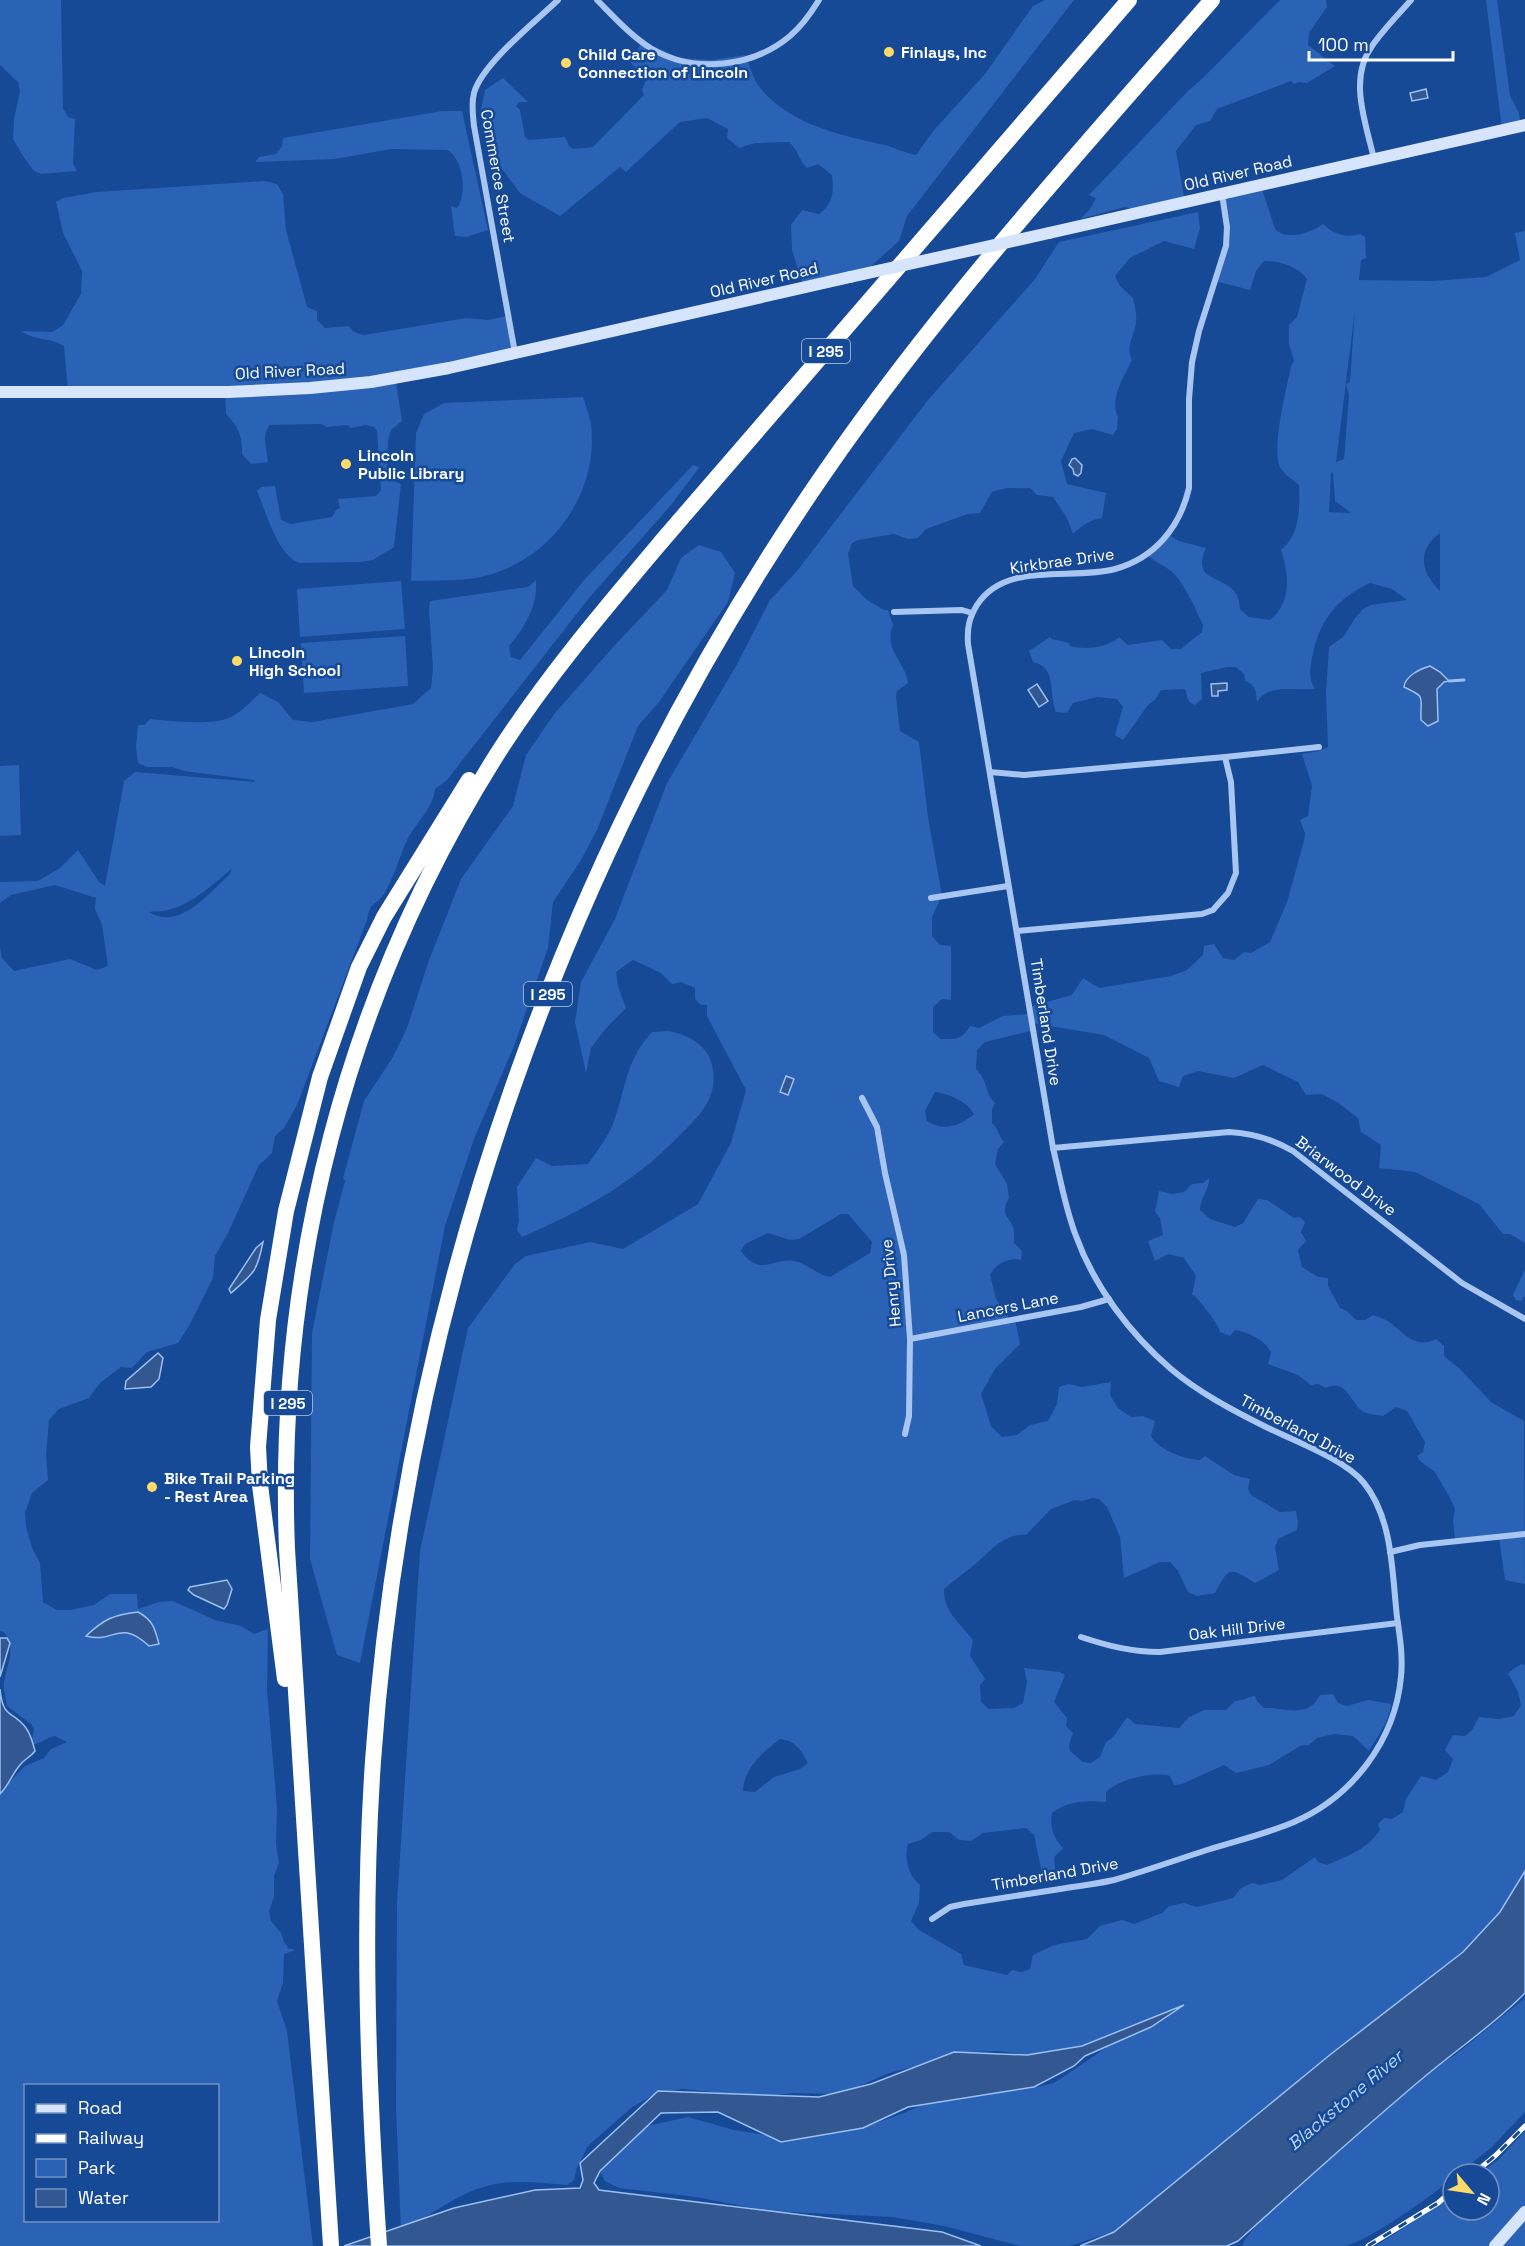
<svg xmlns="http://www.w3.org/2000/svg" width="1525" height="2246" font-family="'Space Grotesk',sans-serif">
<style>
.green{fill:#2a62b5;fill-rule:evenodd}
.water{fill:#335790;stroke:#9bc0f4;stroke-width:1.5}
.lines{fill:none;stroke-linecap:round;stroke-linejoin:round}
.stream{stroke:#9bc0f4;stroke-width:3}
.street{stroke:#a8c6f1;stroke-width:6}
.secondary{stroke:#d7e5fc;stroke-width:12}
.highway{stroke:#fff;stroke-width:16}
.rail-casing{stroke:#fff;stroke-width:5}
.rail{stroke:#164996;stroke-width:3;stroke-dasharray:9;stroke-linecap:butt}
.secondary-bridge{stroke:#d7e5fc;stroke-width:12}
.poi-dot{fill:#ffda69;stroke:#164996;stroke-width:2}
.labels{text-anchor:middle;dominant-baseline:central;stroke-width:5;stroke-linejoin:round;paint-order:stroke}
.shield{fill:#164996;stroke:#b9c8e0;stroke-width:1.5}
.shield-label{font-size:15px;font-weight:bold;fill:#fff}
.poi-label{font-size:16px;font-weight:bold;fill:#fff;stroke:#164996;text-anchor:start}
.street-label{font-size:16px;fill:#fff;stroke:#164996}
.water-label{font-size:18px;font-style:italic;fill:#b5d1f8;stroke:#164996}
</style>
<rect width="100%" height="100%" fill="#164996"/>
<g class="green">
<polygon points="0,0 61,0 63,108 68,117 75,119 73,164 77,171 41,174 34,171 25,159 13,139 14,119 20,91 18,82 0,65"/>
<path d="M1045,0H1074L907,216L899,241L868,269L803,285L792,250L791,225L802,210L819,214C833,204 834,192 832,175L818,164L807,168C799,161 799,151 789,142L755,143L739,148L727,138L728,129L707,118L680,122L626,172L620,167L560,216L520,193L493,157L480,115L485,90L503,78L528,102H519L516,106L520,110L525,137L529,140L565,137L569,146L573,149L593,147L644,95L642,90L646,80L631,63L642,41L680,58L712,60L746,55C750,67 753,79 761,89C792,125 840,135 885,145C895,148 905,153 916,155L934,130L985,74L1033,6Z"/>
<polygon points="1280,0 1326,0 1327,7 1309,33 1308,45 1335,66 1307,83 1299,82 1294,84 1291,81 1217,109 1210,121 1196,125 1176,151 1185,202 1141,212 1125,207 1080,219 1090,209 1096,198 1089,195 1187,92 1204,77"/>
<polygon points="1486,0 1497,0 1510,96 1519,113 1521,126 1502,130"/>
<path d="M442,111H462L488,230L466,237L455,236L451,206L457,208C468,194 463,158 447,150L391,149L335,159L256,162V161L259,157L276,154L282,146L283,138Z"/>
<path d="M265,181L277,184L283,194L286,230L307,307L317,311V320L325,328L349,326L354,332L364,335L466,318L488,320L507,316L515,349L395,376L402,421L391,430L388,440L387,469L396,482L401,484L394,547L373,560L360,562L299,563C277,554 266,512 257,491L261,487L275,486L281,520L291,524L332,517L336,510L340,508L338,499L376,496L381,490L377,431L374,427L366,425L351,428L347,425L327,427L321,424L270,425C261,434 267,450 268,462L251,464L242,454C243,437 238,426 226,414L225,390H68L64,346C50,337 34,341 21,331L52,332L63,325L81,294L82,271L63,233L56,202L63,198L97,192Z"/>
<path d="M1260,183L1275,229C1286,241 1311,233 1323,224C1335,235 1345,238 1361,234L1365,237L1366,258L1361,260L1359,280L1432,281L1486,277L1520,260L1515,233L1525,231V1243L1510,1234H1503L1479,1204L1415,1172L1379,1168L1381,1145L1361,1132L1358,1118L1337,1102L1322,1094L1306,1095L1298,1082L1263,1065L1234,1078L1198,1071L1183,1076L1179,1087L1159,1081L1149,1058L1104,1035L1031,1023L1029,1007L1072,995L1083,978L1099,988L1171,976L1187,970L1203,955L1204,946L1214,944L1223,958L1234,960L1244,952L1251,953L1270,942L1287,902L1304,841L1305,834L1300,820L1308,816L1312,786L1302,754L1319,751L1328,747L1326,692L1329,647L1343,637L1355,618L1363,609L1371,605L1407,600L1392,589L1370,583C1336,599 1319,621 1312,658C1310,669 1308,679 1315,689C1295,691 1267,683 1257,702C1256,691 1256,685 1245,681L1244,674L1236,667H1227L1201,673L1202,699L1195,705C1188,703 1187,698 1186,691L1184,689L1161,690L1155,700L1148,705L1123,740L1115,735L1123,707L1117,699L1097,697L1073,703L1067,713L1056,712C1048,693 1058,668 1033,662L1029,651L1050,637L1052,639L1069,643L1070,646C1085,650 1108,648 1119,637L1128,645L1162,640L1171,649H1181L1202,632L1203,625C1196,610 1184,582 1171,571C1162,564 1152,561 1144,552L1152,548L1166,533L1179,541L1206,548C1187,589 1240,570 1240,609L1249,617L1270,620C1292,602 1289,574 1281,550C1300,535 1300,507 1299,485C1293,480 1285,475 1281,469C1270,453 1287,386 1291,366L1294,361L1289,344V325L1297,317L1307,279C1297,266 1280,261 1264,261L1256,271L1250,290L1215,281L1225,240L1220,194ZM1355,310L1350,382L1346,384L1349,395L1344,459L1336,462ZM1331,472L1333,473L1335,501L1351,513L1329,512ZM1440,533V591C1421,572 1416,551 1440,533Z"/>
<path d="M1198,212L1200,228L1194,249L1164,241L1130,258L1115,276L1120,286L1133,298C1135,306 1137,315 1136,323C1134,337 1125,346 1132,360C1124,376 1109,400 1118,417L1117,429L1113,435L1092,429L1074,433L1061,461L1067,484L1106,493L1102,518C1091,519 1080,527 1073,534L1067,518L1053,497L1037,495L1030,488C1013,489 1010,486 992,492L980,513L968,514L926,529L918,538L908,539L894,534L858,540L852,543L848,554L853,586L867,600L884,610H888L893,625C883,650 906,662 908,683L897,691L896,697L900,731L919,742L928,817L942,896L932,917V936L940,945L951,946V1000L942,999L933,1007V1032L941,1039C956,1039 961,1041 970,1026L979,1028L1003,1016L1028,1014L1031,1031L985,1042L977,1050L976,1069C988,1080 984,1092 995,1103L992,1109V1123C1000,1131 998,1135 1004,1142L998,1149L995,1164L1007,1184L1009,1198C999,1215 1009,1215 1013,1227C1015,1231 1014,1239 1014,1243L1022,1251L1021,1260C1008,1257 996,1264 990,1275L996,1299L1009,1318L1015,1319L1020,1344L995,1369L981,1394L991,1426L1002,1437L1017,1435L1030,1425L1048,1421L1057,1404L1059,1387L1068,1384L1082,1387L1111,1382L1110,1395L1118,1408L1131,1417L1143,1416L1155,1421L1151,1436C1159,1450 1183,1459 1200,1460L1205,1456L1234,1475L1250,1479L1248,1489L1251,1495L1280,1512L1296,1511L1298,1522L1297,1530L1278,1539L1275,1547L1279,1570L1255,1583C1230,1567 1229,1566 1215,1593L1197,1596L1188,1592L1178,1571L1170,1562H1160L1124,1578L1120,1537L1107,1507L1099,1499L1093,1498L1082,1501L1075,1500L1051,1509L1026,1535C1003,1533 990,1552 974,1565C964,1573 954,1581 944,1589C943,1612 961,1624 973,1640L970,1656L985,1679L980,1685L981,1702L989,1709L1014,1708L1023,1703L1027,1682L1024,1668L1060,1672L1065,1675L1054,1702L1067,1718L1066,1726L1073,1733L1069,1745L1070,1751L1083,1762L1091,1763L1100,1757L1106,1742L1113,1737L1127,1717L1135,1724L1179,1728L1189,1717L1204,1710H1226L1235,1701C1243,1701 1247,1697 1255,1696L1257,1701L1264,1708C1285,1707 1307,1720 1320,1695L1333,1694L1338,1703L1347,1706L1368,1700L1391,1704C1390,1721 1377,1737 1369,1751L1353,1736L1334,1734L1317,1738L1309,1745L1300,1746L1269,1765L1236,1773L1224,1765L1182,1784L1174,1785L1170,1776C1153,1771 1119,1779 1106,1792V1802C1087,1800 1067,1801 1052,1813C1049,1825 1054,1839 1063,1848L1054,1857L1056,1881L1044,1883L1034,1835L1026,1828L983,1833L971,1841L959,1840L949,1832H932L921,1840L908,1844C904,1858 908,1875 920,1885L919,1903L911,1921L919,1930L961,1954L964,1965L1007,1975L1012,1970L1021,1972L1030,1969L1033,1955L1054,1945L1087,1939L1100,1926L1122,1920L1134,1924L1162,1913L1169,1906L1184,1903L1197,1907L1233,1898L1241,1888L1252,1883L1260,1885L1282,1880L1315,1857L1318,1862L1327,1865C1347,1856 1370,1848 1380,1829L1378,1824L1384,1818L1392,1819L1403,1812L1406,1799L1421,1776L1436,1780L1448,1772L1453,1759L1445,1750L1453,1735L1465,1736L1472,1730L1479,1717L1499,1719L1514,1716L1521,1705L1518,1692L1508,1673L1521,1664L1525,1665V1870L1497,1918L1459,1962L1124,2228L1070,2246H1020L944,2226L892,2217L768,2211L696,2197L619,2188L605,2181L599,2170L646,2126L688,2117L734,2130L784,2138L867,2126L904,2113L949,2093L975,2089H1028L1054,2083L1116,2041L1055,2054L1036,2056L998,2051L971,2052L889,2073L848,2091L835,2094L793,2093L760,2097L682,2089L652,2096L631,2108L588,2146L577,2167L574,2180L567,2185C541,2183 513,2179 487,2186C457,2194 428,2216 401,2233L396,2106L397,1902L420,1551L468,1328L515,1264L526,1256L590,1242L623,1249L698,1204L731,1143L746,1090L707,1016V1005H701L695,999V988L681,982L672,984L661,973L633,960L616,972L618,986L626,1008L606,1028L591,1048L586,1073L575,1022L581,982L615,919L667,783L736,666L770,600L797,571L928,400L1035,279L1059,242ZM935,1092C949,1094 967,1101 974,1114C960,1126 944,1132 927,1121L925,1111ZM841,1214H848L872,1242L870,1253L830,1277C817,1275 807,1263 794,1261C775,1257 760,1278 741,1251L745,1244L768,1233L790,1240L799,1239ZM780,1739C796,1741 801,1750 808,1763L800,1769L774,1777L755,1792L743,1791C744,1768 763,1752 780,1739Z"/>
<path d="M583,397C586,406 589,415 591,424C599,492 554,556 489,575C466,582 436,580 411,581L416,433L424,414L444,403Z"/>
<path d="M693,465L699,467L698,469L671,505L589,598L447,780L435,789C433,808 417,822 408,838C399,857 395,876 384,894C374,908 371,899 367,920L297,1105L284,1128L275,1136L272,1153L259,1165L228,1233L215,1256L213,1278L189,1326L178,1343L147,1352L132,1368L121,1367L100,1383L89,1398L59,1409L49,1420L46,1455L48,1480L32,1493L25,1513L26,1526L32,1548L40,1563L43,1602L57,1610H70L94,1605L110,1594H137L138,1609L159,1602L173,1601L215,1620L241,1626L254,1634L268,1629L267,1690L277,1808L276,1844L279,1863L274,1876V1897L269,1911L271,1921L281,1933L284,1942L288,1947L286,1948L296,1950L284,1954L283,1983L277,2001L287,2031L313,2246H0V1792L25,1766L44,1758L51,1749L67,1742L55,1736C46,1738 39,1744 31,1745L34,1730L31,1724L7,1706C6,1699 3,1690 4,1682C7,1664 17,1648 4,1632L0,1631V947L2,958L14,971L70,959L97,970L108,966L102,925L95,909L96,898L55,885L11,895L0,903V882L38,881L60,868L78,850L99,882L105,886L124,781L135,772L255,782L254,780L184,771L172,767H147L138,763L136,747L138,725H145L150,719C169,721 208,725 226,719C240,714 250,702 260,693L278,702L293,720L313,722L413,704L431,688L433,669L429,610L430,601L528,587L536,580C538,605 525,628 509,646L511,657L520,660L585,579ZM232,869L229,875C208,894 179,931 149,912C155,911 162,912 168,910C195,903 211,885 232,869ZM153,1624L149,1646L136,1634L127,1632ZM26,2086H218V2220H26Z"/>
<polygon points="699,545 721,552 735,573 728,602 659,702 638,726 597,830 581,860 553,902 548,948 514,1046 474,1139 445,1226 360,1663 337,1655 310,1559 312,1333 334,1222 345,1181 343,1178 364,1101 393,1057 407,1028 428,963 461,879 513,806 526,755 555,713 615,645 667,590 681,558"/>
<polygon points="401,581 405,629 300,637 297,589"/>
<polygon points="405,636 408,686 304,693 301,643"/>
<polygon points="19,765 21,835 0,836 0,766"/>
<path d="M668,1031C690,1035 710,1046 713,1070C717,1100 699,1116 679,1136C631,1185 584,1210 522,1237L517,1230L519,1221L517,1187L536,1158L552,1166L588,1164C597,1151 609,1136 614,1121C626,1087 626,1060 652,1032Z"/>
<path d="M1209,1178C1210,1189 1200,1198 1200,1210L1210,1219L1235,1227L1243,1223L1258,1199L1267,1200L1294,1218L1300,1217L1305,1222L1301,1232L1306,1241L1298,1250L1302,1267L1318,1277L1328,1278V1286L1340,1308L1347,1311L1356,1320H1365L1373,1315C1377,1317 1382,1318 1386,1320C1402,1329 1413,1351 1436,1339L1444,1346V1356L1460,1369L1491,1402L1524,1421L1525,1584L1505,1580L1499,1537L1455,1540L1453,1521L1455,1509L1450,1498L1435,1472L1420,1461L1417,1456L1423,1452L1425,1442L1407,1411L1396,1407L1383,1416C1376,1414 1369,1415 1364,1412C1352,1407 1347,1377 1326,1388L1318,1384L1311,1385L1298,1375L1268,1364L1271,1352C1265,1340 1248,1332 1235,1330L1230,1336L1220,1332C1218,1323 1199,1299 1192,1294L1196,1276L1184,1258L1168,1254L1155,1261L1148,1241L1163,1235L1160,1218L1155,1212L1159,1191L1172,1194L1184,1192L1192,1184L1203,1183Z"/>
<polygon points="1525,1269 1525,1296 1521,1301 1516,1300 1513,1295"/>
<path d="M1525,1998V2112L1491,2148L1458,2174H1453V2178C1434,2194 1365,2244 1344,2246C1312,2246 1274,2246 1242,2246L1245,2239L1272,2207L1432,2068L1455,2055Z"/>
<polygon points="1525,2131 1525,2246 1376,2246 1453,2195 1453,2210 1489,2210 1489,2174 1479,2174 1499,2159"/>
</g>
<g class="water">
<polygon points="1426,89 1428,98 1412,101 1410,93"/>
<polygon points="1075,458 1082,465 1081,473 1078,476 1074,474 1073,469 1069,465 1072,459"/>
<path d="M1430,666L1440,672L1449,681L1444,682L1437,689L1438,721L1428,726L1421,720C1420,695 1427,698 1404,687C1405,676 1420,669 1430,666Z"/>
<polygon points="1227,683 1227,690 1218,691 1218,696 1212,696 1211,684"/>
<polygon points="1037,684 1048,701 1039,707 1028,690"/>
<polygon points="786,1076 794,1079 788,1095 780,1092"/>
<path d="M263,1242C257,1272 254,1273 231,1293L229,1289L256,1248Z"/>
<polygon points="158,1353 163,1358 159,1379 151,1387 125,1389 126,1381"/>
<polygon points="227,1580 232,1589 227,1605 224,1609 194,1595 188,1590 190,1587"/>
<path d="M138,1612C153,1620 155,1629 159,1644L149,1646C119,1618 115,1644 86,1636C104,1619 113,1615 138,1612Z"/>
<polygon points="0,1638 7,1638 10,1643 0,1677"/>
<path d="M0,1689C3,1720 13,1710 26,1728C31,1735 33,1743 35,1751C30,1758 24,1759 20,1765C12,1774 9,1785 0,1794Z"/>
<path d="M1525,1871V1993C1494,2025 1457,2049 1423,2078C1360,2131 1299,2186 1238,2241L1227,2246H1080L1114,2232L1331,2054L1463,1952L1500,1912Z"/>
<polygon points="1184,2005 1151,2027 1085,2056 1074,2066 1034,2087 908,2107 863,2128 781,2142 718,2112 661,2113 600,2171 594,2183 599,2190 942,2232 981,2246 344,2246 454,2208 535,2190 580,2188 583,2180 580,2163 658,2091 819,2097 871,2084 954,2052 1027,2055 1082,2046"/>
</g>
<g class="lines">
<polyline class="stream" points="1449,681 1464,680"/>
<g class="street">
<path d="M597,0C614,17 631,36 652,49C695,74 753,67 790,36C802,26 811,13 819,0"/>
<path d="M1374,159C1366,123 1348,79 1372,46C1383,30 1398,15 1411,0"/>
<path d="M515,353L474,126C473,115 471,104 474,93C482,64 535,22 558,0"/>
<polyline points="894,612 962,610 972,613"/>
<polyline points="1225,757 1319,747"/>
<polyline points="990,772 1024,775 1225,757 1231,782 1236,873 1228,893 1213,910 1202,914 1017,931"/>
<polyline points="931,898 1008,886"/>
<polyline points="862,1098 877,1127 885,1173 904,1255 910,1339 909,1416 905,1434"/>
<path d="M1053,1148L1229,1132C1253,1133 1272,1139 1293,1151L1462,1283L1525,1319"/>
<polyline points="910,1339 1081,1307 1109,1299"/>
<polyline points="1390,1552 1420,1545 1525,1534"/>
<path d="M1081,1637C1108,1646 1132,1652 1160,1652L1398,1623"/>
<path d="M932,1919L950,1907L964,1904C996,1899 1028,1894 1060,1889C1078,1886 1097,1884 1114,1880C1145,1871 1176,1860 1207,1850C1235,1841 1266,1834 1294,1822C1352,1797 1395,1741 1401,1677C1403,1657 1400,1637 1397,1617C1392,1573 1393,1519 1364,1483C1345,1459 1292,1440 1264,1426C1232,1410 1198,1392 1171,1369C1130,1334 1094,1286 1076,1236C1065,1208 1060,1177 1053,1148L968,644C967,628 969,618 977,605C1006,560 1072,581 1115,569C1155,558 1180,527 1189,488V399L1192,362L1199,331L1226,246L1227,227L1222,194"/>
</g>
<g class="secondary">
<polyline points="1049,233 1525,125"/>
<polyline points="0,392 228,392 310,388 371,382 449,368 850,277"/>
<polyline points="1495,2246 1525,2212"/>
</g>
<g class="highway">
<polyline points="285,1679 260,1485 258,1447 268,1320 286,1211 320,1077 359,967 384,917 469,780"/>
<path d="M331,2246L287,1549C276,1268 346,995 496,756C546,677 607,606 667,535L1129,0"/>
<path d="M379,2246C368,2084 362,1923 373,1761C405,1302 564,850 825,472C941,304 1078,153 1212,0"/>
</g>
<g class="rail-casing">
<g id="rail">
<polyline points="1473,2174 1495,2156 1525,2126"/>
<polyline points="1368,2246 1438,2203 1453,2190"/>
</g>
</g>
<use href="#rail" class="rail"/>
<polyline class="secondary-bridge" points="850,277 1049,233"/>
</g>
<g class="poi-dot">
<circle cx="889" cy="52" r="6"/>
<circle cx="566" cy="63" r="6"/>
<circle cx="346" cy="464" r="6"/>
<circle cx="237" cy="661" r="6"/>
<circle cx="152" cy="1487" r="6"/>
</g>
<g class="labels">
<g class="shield">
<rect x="802" y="339" width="48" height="24" rx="4.5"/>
<rect x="524" y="982" width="48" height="24" rx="4.5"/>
<rect x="264" y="1391" width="48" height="24" rx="4.5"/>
</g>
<g class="shield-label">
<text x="826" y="351">I 295</text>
<text x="548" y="994">I 295</text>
<text x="288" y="1403">I 295</text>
</g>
<g class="poi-label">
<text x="901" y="52">Finlays, Inc</text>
<text x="578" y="54">Child Care<tspan x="578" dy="18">Connection of Lincoln</tspan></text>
<text x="358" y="455">Lincoln<tspan x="358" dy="18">Public Library</tspan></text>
<text x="249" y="652">Lincoln<tspan x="249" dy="18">High School</tspan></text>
<text x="164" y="1478">Bike Trail Parking<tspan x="164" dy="18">- Rest Area</tspan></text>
</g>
<g class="street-label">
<text transform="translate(1238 173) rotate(-13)">Old River Road</text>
<text transform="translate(498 176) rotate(80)">Commerce Street</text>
<text transform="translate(764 280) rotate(-13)">Old River Road</text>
<text transform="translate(290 371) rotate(-3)">Old River Road</text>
<text transform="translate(1062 561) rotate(-8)">Kirkbrae Drive</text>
<text transform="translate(1046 1022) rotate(81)">Timberland Drive</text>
<text transform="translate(1346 1176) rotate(37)">Briarwood Drive</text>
<text transform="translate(891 1283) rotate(-96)">Henry Drive</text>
<text transform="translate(1008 1307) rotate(-11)">Lancers Lane</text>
<text transform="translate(1298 1429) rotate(28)">Timberland Drive</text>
<text transform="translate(1237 1629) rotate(-7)">Oak Hill Drive</text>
<text transform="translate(1055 1874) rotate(-10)">Timberland Drive</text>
</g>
<g class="water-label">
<text transform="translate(1345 2100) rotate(-40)">Blackstone River</text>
</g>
</g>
<rect x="24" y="2084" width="195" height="138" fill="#164996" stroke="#7392c0" stroke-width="1.5"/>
<rect x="36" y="2104" width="30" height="9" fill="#d7e5fc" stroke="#7392c0" stroke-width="1.5"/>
<text x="78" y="2114" font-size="18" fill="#ffffff">Road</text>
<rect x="36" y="2134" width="30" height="9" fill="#ffffff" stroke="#7392c0" stroke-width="1.5"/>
<text x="78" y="2144" font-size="18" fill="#ffffff">Railway</text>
<rect x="36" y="2159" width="30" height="18" fill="#2a62b5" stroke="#7392c0" stroke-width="1.5"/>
<text x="78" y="2174" font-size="18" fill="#ffffff">Park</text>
<rect x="36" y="2189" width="30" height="18" fill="#335790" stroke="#7392c0" stroke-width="1.5"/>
<text x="78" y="2204" font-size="18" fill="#ffffff">Water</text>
<g transform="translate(1471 2192) rotate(119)"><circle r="28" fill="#164996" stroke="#7392c0" stroke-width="1.5"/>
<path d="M0-4.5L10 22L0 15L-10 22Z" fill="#ffda69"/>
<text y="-9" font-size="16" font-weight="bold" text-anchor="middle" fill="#ffffff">N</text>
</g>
<path d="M1309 51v9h144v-9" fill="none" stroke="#ffffff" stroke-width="3"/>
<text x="1318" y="51" font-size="18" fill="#ffffff" stroke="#164996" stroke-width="4.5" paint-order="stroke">100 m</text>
</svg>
